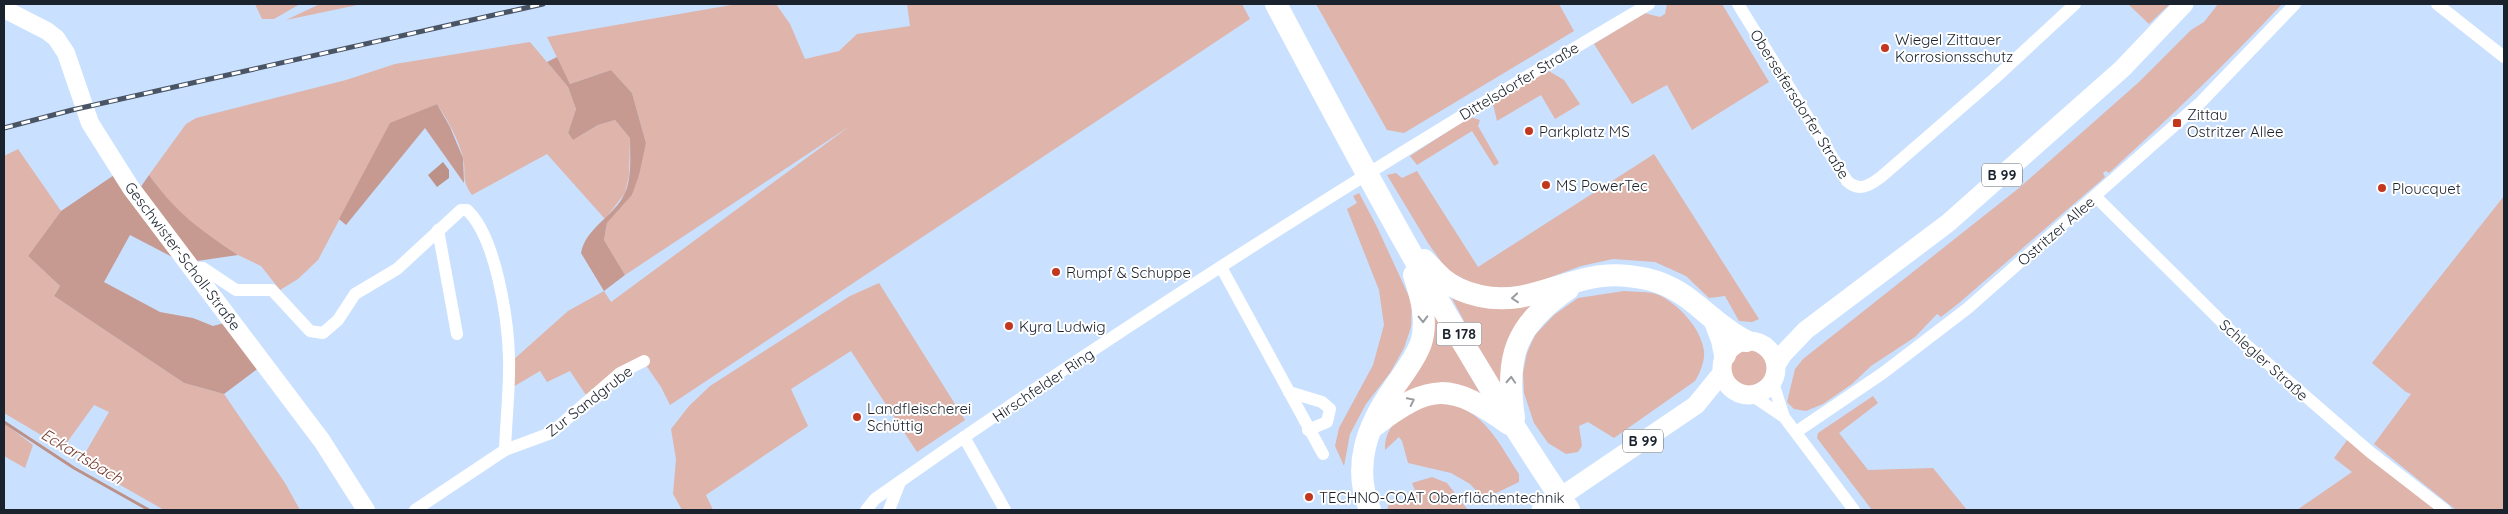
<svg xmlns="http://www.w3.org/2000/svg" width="2508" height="514" font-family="Quicksand,sans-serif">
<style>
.green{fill:#dfb4aa}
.forest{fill:#c69a90}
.water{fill:#bc9187}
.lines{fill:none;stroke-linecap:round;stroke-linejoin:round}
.stream{stroke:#bc9187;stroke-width:3}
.street{stroke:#fff;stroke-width:12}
.secondary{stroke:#fff;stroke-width:18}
.primary{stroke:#fff;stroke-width:19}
.highway{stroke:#fff;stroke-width:22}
.rail-casing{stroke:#495565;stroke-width:5}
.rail{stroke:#fff;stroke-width:3;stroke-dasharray:9;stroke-linecap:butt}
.oneway{stroke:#989ca0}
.poi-dot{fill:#c2371e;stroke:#fff;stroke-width:2}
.labels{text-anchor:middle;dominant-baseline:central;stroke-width:4;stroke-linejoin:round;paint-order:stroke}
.shield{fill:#fff;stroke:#5f646c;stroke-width:1}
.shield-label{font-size:14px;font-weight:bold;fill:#1a222d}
.poi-label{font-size:15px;fill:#1a222d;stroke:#fff;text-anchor:start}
.street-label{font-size:15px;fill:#1a222d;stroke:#fff}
.water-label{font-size:16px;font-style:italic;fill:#783d31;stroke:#fff}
</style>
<rect width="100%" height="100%" fill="#c9e0ff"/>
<g class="green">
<polygon points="255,4 300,4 274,19 262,19"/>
<polygon points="320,4 362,4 286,20"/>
<path d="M737,4H776L790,24L805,59L839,51L857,34L910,26L907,4H1242L1250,19L670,405L661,387L641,358C615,369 606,377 588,398L570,371L547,382L540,371L513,387L512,361L568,311L604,291L611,302L850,126L625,275L604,240L607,223L632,195L646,143L632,93L611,70L570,84L547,37Z"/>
<polygon points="1316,4 1559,4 1574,31 1404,133 1387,130"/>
<polygon points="1667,4 1722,4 1769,82 1692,130 1667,85 1632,104 1594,44 1644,13 1660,17 1665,14"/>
<polygon points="2128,4 2170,4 2149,24"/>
<path d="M2218,4H2282C2227,63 2169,118 2109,173L2106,171L2103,173L2105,177L1959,303L1941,317L1937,314L1915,337L1871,366L1852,384L1823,404L1806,411L1794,409L1787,402L1795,369L1803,359L2019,188L2139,82L2191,30L2204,22Z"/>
<path d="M530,42L568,87L576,109L568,133L573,140L598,125L615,120L630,138L629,176L625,193L605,219L547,154L472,195C460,178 467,176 463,158C459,140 447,119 437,104L390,124L318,260L298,279L280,290L261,266L238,255L193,225L167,200L149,175L186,124L196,118L346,80L395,64Z"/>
<polygon points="1547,70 1564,80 1580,104 1555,119 1541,95 1497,121 1493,104"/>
<polygon points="1470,117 1480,120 1478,126 1499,163 1494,166 1472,131 1417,165 1410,156"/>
<polygon points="18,149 61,211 28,256 60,286 54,296 184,383 224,394 285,483 300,510 164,510 80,462 109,412 94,405 63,448 4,413 4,156"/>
<polygon points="1654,154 1759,319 1752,322 1739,321 1725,296 1709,298 1686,276 1655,262 1613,259 1581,266 1524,287 1494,288 1475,285 1447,270 1428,243 1387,175 1396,173 1402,178 1417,171 1478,267"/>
<polygon points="1359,193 1377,227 1412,303 1411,327 1404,348 1390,373 1366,404 1350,434 1344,466 1335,446 1339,428 1373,365 1384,325 1379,290 1347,209 1357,203 1353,196"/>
<polygon points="2504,196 2504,510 2456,510 2374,444 2411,394 2406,392 2372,363"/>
<polygon points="879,283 965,420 917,452 851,351 791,389 808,426 706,495 713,510 682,510 673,494 676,459 671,429 689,406 710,386 850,296"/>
<polygon points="1448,291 1540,300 1505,391 1473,338"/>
<path d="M1624,291C1634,292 1649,291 1659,295C1679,305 1701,328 1704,351C1705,361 1700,373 1695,381L1614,438L1588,422L1579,426L1582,446L1578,452L1566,454L1548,443L1534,423L1524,393L1523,373L1527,353L1535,335L1554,315L1578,298Z"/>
<polygon points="1433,311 1481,395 1390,404"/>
<circle cx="1748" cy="369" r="21"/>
<polygon points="1873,396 1878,403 1839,433 1868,470 1933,468 1967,510 1872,510 1817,438 1818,433"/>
<path d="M1444,402C1484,410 1498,442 1519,474V482L1484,499L1470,484L1451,473L1408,463L1402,441L1399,437L1385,450C1384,417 1417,406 1444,402Z"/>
<polygon points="4,423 33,445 25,468 4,456"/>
<polygon points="2348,439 2436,510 2297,510 2352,472 2334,458"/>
<polygon points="1432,477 1447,483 1468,510 1387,510 1390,500 1402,500 1415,490 1412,483"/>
</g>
<g class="forest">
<path d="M557,57L570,84L611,70L632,93L646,143L639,175L632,195L607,223L604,240L625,275L604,291L581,253C586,227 614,217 625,193C632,177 630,156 630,138L615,120L598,125L573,140L568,133L576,109L568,87L547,62Z"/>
<polygon points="437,104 450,127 463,158 464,183 425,128 346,225 339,219 390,123"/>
<path d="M123,169L138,191L149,175C177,214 199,229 238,255L190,262L178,260L130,235L104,282L160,312L193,318L213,326L228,322L260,367L224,394L184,383L54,296L60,286L28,256L61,211Z"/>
</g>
<polygon class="water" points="443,162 449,170 449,178 437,187 428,175"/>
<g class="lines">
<polyline class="stream" points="4,422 74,468 149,510"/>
<g class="street">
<path d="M1738,4L1847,181C1859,192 1869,186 1881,177L1994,79L2075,4"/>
<polyline points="2437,4 2504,57"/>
<polyline points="2095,196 2236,336 2370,452 2445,510"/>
<polyline points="438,230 457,334"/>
<path d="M190,267L203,268L236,290H272L310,331L323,333L338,320L355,294L397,269L461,210H467C496,237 508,319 509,358C510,388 506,419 505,450L415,510"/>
<polyline points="1221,267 1323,454"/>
<polyline points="1773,383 1784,417"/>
<polyline points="1289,392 1322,402 1330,409 1327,422 1308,430"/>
<polyline points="1753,396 1784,417 1854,510"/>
<polyline points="1796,432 1883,373 1968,308 2201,102 2295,4"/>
<polyline points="964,437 1005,510"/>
<polyline points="505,450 551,433 620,373 644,361"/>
<path d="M866,510L875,499C1125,323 1385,159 1649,4"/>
<polyline points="889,510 900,482"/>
</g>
<polyline class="secondary" points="4,9 47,31 56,38 66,53 90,123 131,188 322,441 366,510"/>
<g class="primary">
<circle cx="1749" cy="368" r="27"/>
<polyline points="1776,365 1783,354 1806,330 1948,223 2122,69 2184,4"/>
<polyline points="1541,510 1696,405 1722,373"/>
</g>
<g class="highway">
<path d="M1276,4C1367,176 1459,348 1569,510"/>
<path d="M1424,260C1430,266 1436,273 1443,279C1453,288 1467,293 1480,296C1525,306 1559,281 1602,276C1616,274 1633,276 1647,279C1691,289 1709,323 1746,341"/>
<polyline points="1714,319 1722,340 1725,355"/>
<path d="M1514,418C1505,355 1515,326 1568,289"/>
<path d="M1374,426C1431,382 1451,383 1509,424"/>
<path d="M1370,510C1352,466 1367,426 1393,389C1403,374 1415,360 1421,343C1428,321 1421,296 1414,275"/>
</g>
<g class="rail-casing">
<polyline id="rail" points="4,128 72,110 543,4"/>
</g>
<use href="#rail" class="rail"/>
</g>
<defs><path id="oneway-chevron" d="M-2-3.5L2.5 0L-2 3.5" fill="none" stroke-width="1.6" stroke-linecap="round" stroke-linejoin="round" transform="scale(1.25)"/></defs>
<g class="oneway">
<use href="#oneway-chevron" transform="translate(1515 298) rotate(175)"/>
<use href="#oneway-chevron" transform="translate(1423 319) rotate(89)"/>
<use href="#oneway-chevron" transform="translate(1511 380) rotate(-87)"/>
<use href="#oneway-chevron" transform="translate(1411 401) rotate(-26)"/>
</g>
<g class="poi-dot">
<circle cx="1885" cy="48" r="5"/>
<rect x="2172" y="118" width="10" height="10" rx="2.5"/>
<circle cx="1529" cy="131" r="5"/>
<circle cx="1546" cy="185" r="5"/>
<circle cx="2382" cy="188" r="5"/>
<circle cx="1056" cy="272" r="5"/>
<circle cx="1009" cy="326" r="5"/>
<circle cx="857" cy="417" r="5"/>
<circle cx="1309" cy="497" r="5"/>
</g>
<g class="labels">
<g class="shield">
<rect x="1982" y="163.5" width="40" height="23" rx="4"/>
<rect x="1436.5" y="322.5" width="45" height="23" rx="4"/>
<rect x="1623" y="429.5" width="40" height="23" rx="4"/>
</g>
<g class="shield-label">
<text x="2002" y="175">B 99</text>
<text x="1459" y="334">B 178</text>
<text x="1643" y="441">B 99</text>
</g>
<g class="poi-label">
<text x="1895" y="39">Wiegel Zittauer<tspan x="1895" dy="17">Korrosionsschutz</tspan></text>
<text x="2187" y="114">Zittau<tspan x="2187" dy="17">Ostritzer Allee</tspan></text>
<text x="1539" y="131">Parkplatz MS</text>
<text x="1556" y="185">MS PowerTec</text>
<text x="2392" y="188">Ploucquet</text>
<text x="1066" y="272">Rumpf &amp; Schuppe</text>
<text x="1019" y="326">Kyra Ludwig</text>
<text x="867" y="408">Landfleischerei<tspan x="867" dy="17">Schüttig</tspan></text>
<text x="1319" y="497">TECHNO-COAT Oberflächentechnik</text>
</g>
<g class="street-label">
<text transform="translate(1519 81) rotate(-31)">Dittelsdorfer Straße</text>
<text transform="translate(1800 104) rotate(58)">Oberseifersdorfer Straße</text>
<text transform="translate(2056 231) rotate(-41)">Ostritzer Allee</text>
<text transform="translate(183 256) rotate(53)">Geschwister-Scholl-Straße</text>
<text transform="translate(2264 360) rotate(42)">Schlegler Straße</text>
<text transform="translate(1043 385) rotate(-34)">Hirschfelder Ring</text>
<text transform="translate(589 401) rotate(-38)">Zur Sandgrube</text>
</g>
<g class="water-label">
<text transform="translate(82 456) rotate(31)">Eckartsbach</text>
</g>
</g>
<rect width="2508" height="514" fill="none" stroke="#1a222d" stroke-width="10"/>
</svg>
